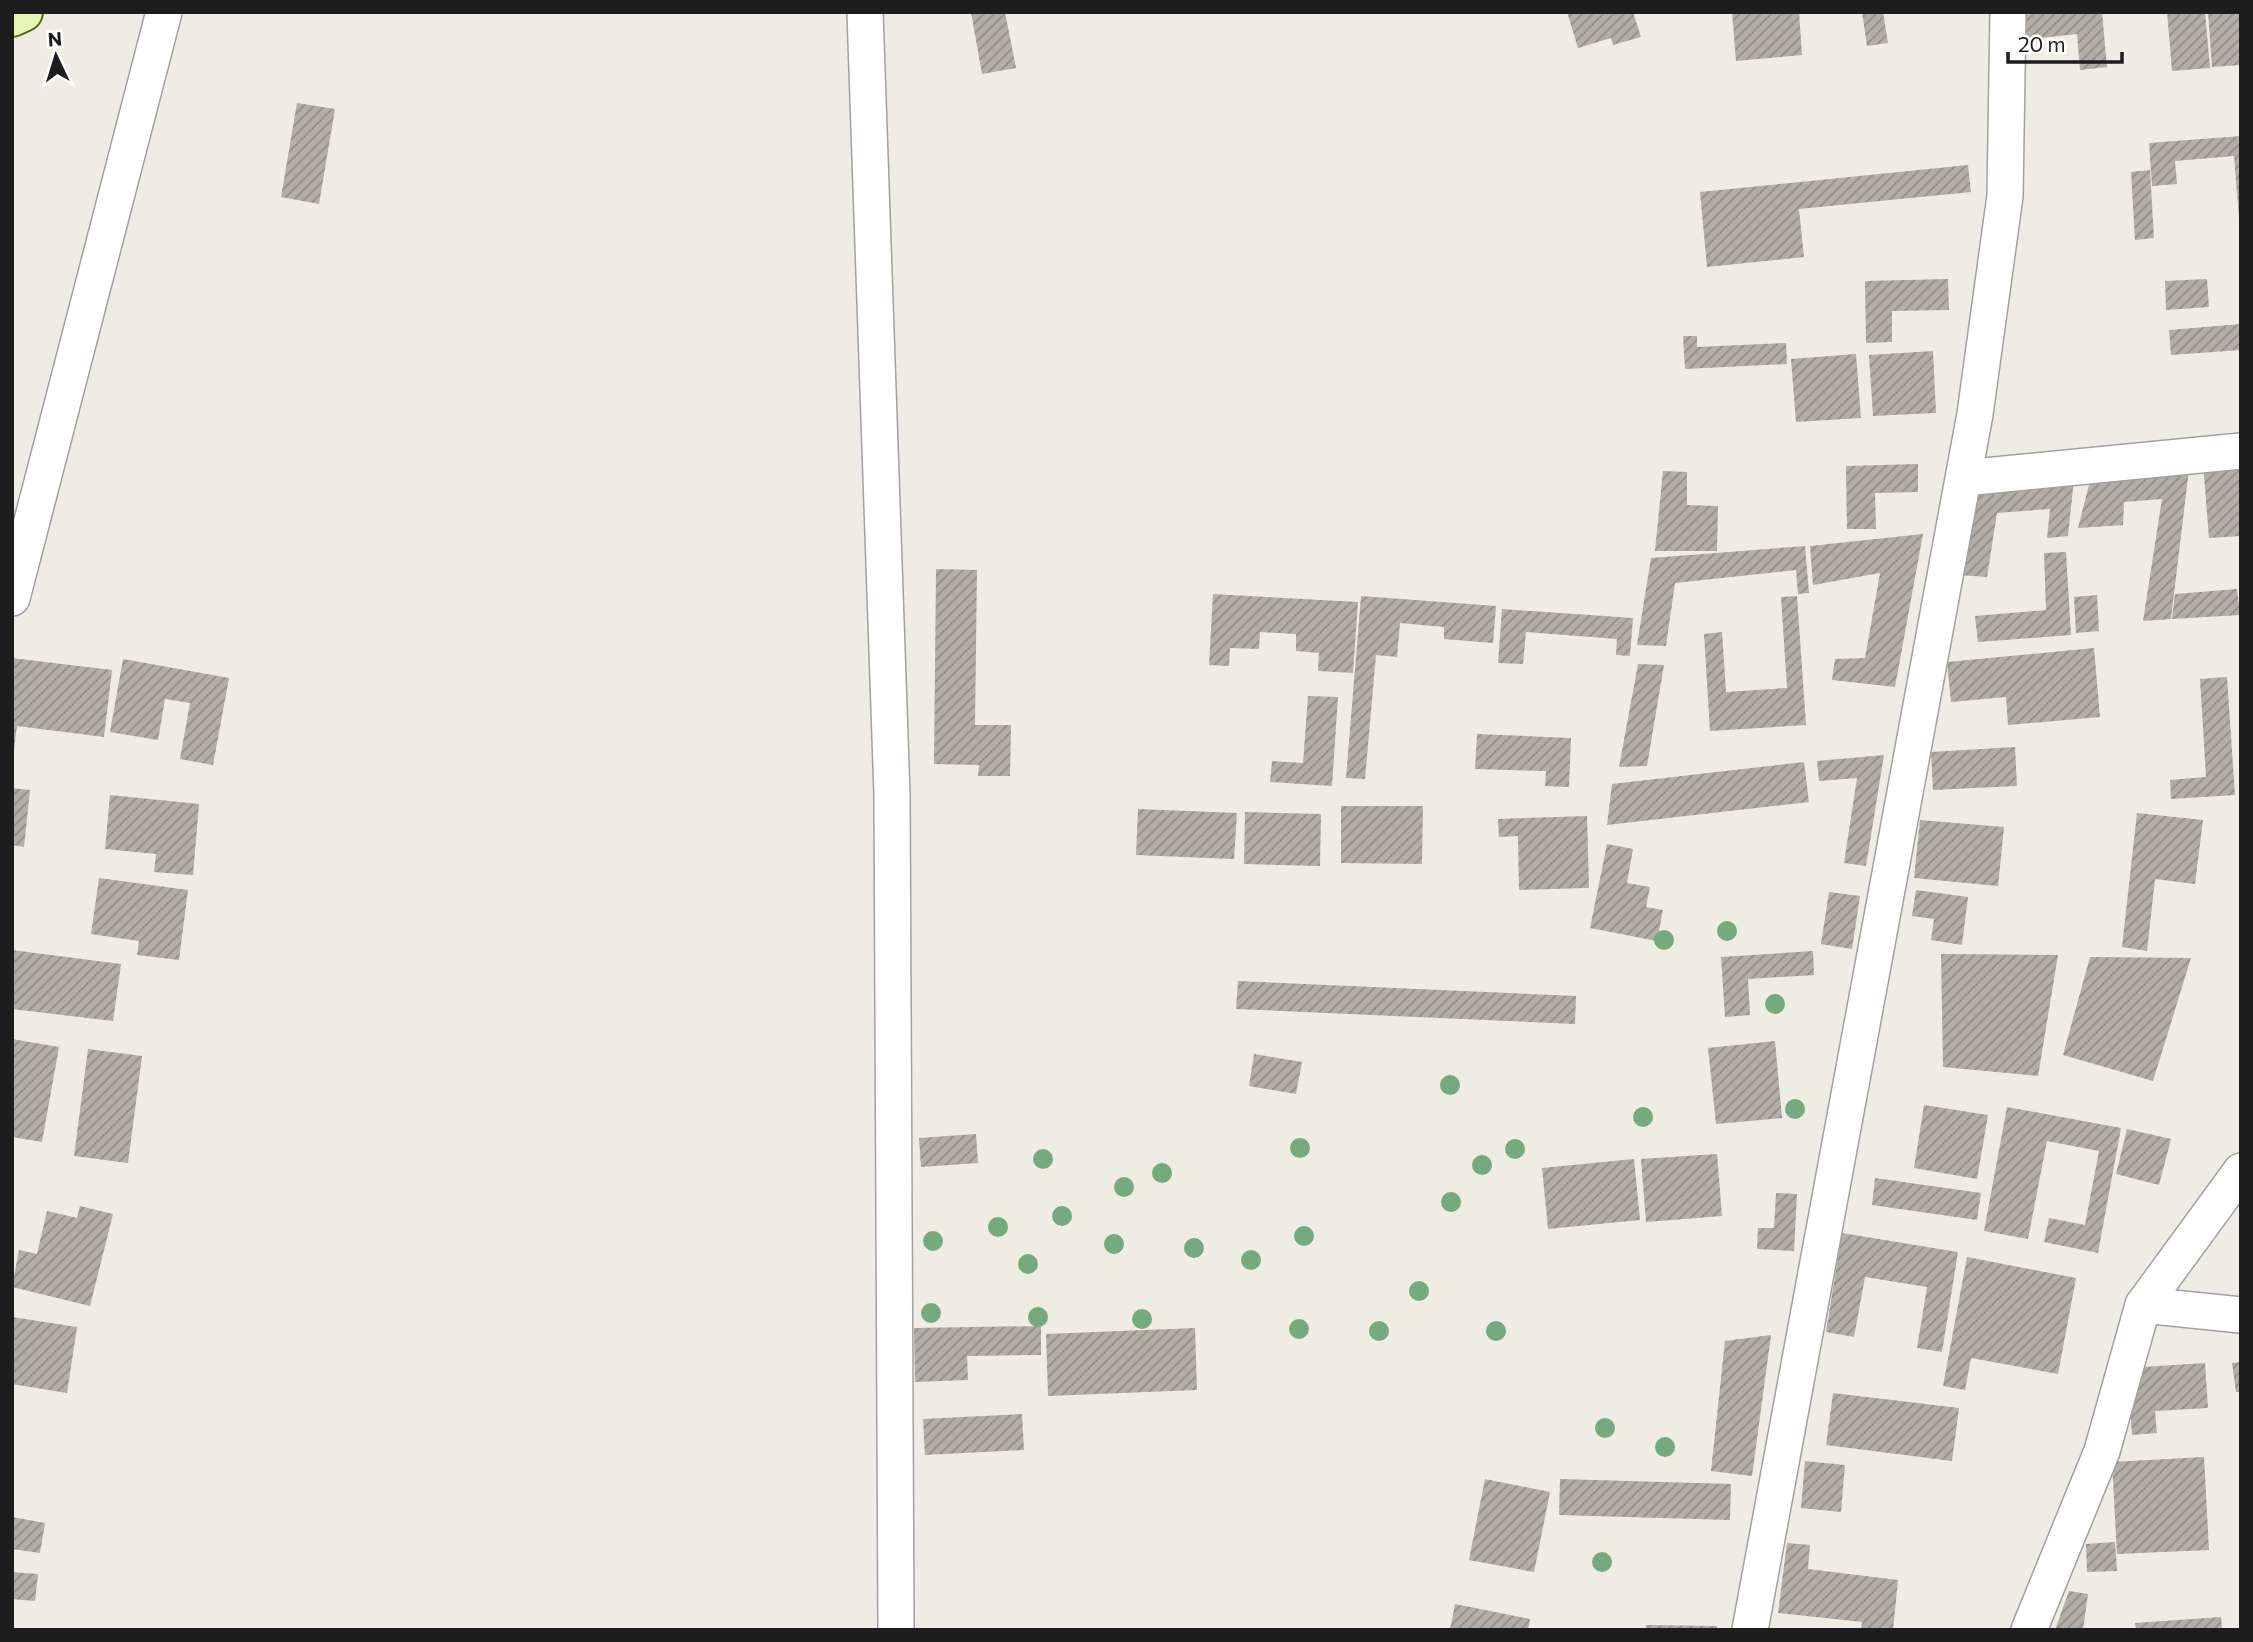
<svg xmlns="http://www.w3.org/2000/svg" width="2253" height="1642" font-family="Commissioner,sans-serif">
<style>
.building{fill:url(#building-hatch)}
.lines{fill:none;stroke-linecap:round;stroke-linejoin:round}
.street-casing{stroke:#a1a1a1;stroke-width:38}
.secondary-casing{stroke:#516c0c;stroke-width:42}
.street{stroke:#fff;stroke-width:35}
.secondary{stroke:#e8f5ba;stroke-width:38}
.tree{fill:#75aa7e}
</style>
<defs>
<pattern id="building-hatch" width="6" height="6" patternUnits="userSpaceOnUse" patternTransform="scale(1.75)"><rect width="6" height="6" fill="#b3aea6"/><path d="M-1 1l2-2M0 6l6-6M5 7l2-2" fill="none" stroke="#918d87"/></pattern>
</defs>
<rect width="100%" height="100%" fill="#eeece3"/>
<g class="building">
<polygon points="971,12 1005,12 1016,68 982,74"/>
<polygon points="1567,12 1633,12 1641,37 1613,45 1611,38 1578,48"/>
<polygon points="1732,12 1799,12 1802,55 1736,61"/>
<polygon points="1862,12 1883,12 1888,43 1867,46"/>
<polygon points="2050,12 2102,12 2107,67 2080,70 2077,34 2023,40 2021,15"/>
<polygon points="2167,12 2205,12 2210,68 2172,71"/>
<polygon points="2208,12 2240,12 2241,65 2212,67"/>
<polygon points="297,103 335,109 319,204 281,197"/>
<polygon points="2241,136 2241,218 2239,218 2234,156 2175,161 2177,184 2152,186 2149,143"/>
<polygon points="1968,165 1971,192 1799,209 1804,257 1707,267 1700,192"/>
<polygon points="2150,170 2154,238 2135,240 2131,172"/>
<polygon points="1948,279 1949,310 1892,311 1892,342 1866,343 1865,281"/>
<polygon points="2207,279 2209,307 2166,310 2165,281"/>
<polygon points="2241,324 2241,350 2171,355 2169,330"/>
<polygon points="1683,336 1697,336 1697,347 1786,343 1787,364 1685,369"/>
<polygon points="1933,351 1936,413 1873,416 1869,355"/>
<polygon points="1856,354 1861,418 1796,422 1791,359"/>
<polygon points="2241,460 2241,536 2209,538 2203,463"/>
<polygon points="1918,464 1918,492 1875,493 1876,529 1847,529 1846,466"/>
<polygon points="2189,469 2171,619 2143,621 2162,499 2124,502 2123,525 2078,528 2090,481"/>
<polygon points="1663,471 1687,472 1687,505 1718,506 1717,551 1655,551"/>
<polygon points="2074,479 2068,536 2047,538 2050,509 1997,513 1987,577 1959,575 1971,486"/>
<polygon points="1923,534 1895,687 1832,680 1835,659 1865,658 1880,573 1813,585 1810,546"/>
<polygon points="1805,546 1809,593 1798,594 1796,570 1675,583 1666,646 1637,645 1651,558"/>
<polygon points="2066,552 2071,635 1978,642 1975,616 2046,610 2044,553"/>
<polygon points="936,569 977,570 975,725 1011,725 1010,776 978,776 979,765 934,764"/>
<polygon points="2237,589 2240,615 2172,619 2175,594"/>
<polygon points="1213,594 1358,602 1353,673 1318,671 1319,653 1296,651 1296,634 1260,632 1259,649 1230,648 1229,666 1209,665"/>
<polygon points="2097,595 2099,631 2076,633 2074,597"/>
<polygon points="1361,596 1496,606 1493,643 1444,639 1444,627 1400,623 1397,657 1376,655 1365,779 1346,778"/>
<polygon points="1797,596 1806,725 1710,731 1704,634 1722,632 1726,692 1787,688 1781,597"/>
<polygon points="1502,609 1633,618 1630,656 1616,655 1617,639 1526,632 1523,664 1498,663"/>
<polygon points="2094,648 2100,717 2008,725 2006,697 1951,702 1947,662"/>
<polygon points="12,658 112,670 104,737 17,726 14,750 12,750"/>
<polygon points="123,659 229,678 213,765 180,759 190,703 165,699 158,740 110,732"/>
<polygon points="1638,664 1664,665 1647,766 1619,767"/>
<polygon points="2227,677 2235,795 2171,799 2170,780 2206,777 2200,679"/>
<polygon points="1308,696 1338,697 1332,786 1270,782 1272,761 1303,763"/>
<polygon points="1477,734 1571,738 1569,787 1545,786 1546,771 1475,769"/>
<polygon points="2015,747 2017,786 1933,790 1931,752"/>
<polygon points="1884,755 1866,866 1844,863 1857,778 1819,781 1817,761"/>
<polygon points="1804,762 1809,802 1607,825 1612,784"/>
<polygon points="12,788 30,790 24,847 12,845"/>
<polygon points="110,795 199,804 193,875 154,872 156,854 105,849"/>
<polygon points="1341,806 1423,806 1422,864 1341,863"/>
<polygon points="1138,809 1237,813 1234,859 1136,855"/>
<polygon points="1245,812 1321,814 1320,866 1244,864"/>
<polygon points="2137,813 2203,820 2195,884 2155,879 2147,951 2122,947"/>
<polygon points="1587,816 1589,888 1519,890 1518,836 1499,837 1498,819"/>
<polygon points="1920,820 2004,827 1998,886 1914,878"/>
<polygon points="1607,844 1633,849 1627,883 1650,887 1646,907 1663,910 1657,941 1590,928"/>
<polygon points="99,878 188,890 179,960 137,955 139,941 91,934"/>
<polygon points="1916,890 1968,897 1962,945 1931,940 1934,919 1912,916"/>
<polygon points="1829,892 1860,896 1852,949 1821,944"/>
<polygon points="12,950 121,964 113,1021 12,1009"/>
<polygon points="1813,951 1814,975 1748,979 1750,1015 1725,1017 1721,957"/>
<polygon points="1941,954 2058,955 2038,1076 1943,1067"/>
<polygon points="2090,957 2191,958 2153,1081 2063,1055"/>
<polygon points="1238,981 1576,996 1575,1024 1236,1009"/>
<polygon points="12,1039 59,1047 42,1142 12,1137"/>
<polygon points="1775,1041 1782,1118 1716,1124 1708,1048"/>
<polygon points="88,1049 142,1056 128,1163 74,1156"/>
<polygon points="1254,1054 1302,1062 1296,1094 1249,1086"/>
<polygon points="1924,1105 1988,1115 1977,1179 1914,1168"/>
<polygon points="2007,1107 2121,1128 2098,1253 2044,1242 2049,1218 2085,1225 2099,1151 2047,1141 2028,1239 1984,1231"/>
<polygon points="2127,1129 2171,1139 2159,1185 2116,1174"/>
<polygon points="976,1134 978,1163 921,1167 919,1138"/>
<polygon points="1717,1154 1722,1216 1646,1222 1641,1159"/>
<polygon points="1634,1159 1640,1220 1548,1229 1542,1168"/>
<polygon points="1875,1178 1981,1193 1977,1220 1872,1205"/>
<polygon points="1776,1193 1797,1194 1794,1251 1757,1249 1758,1228 1774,1228"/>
<polygon points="80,1206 113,1214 90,1306 12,1287 19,1250 37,1254 47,1211 77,1218"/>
<polygon points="1842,1233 1958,1252 1942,1352 1917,1348 1927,1287 1865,1277 1854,1337 1826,1332"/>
<polygon points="1967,1257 2076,1278 2058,1374 1971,1358 1965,1390 1943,1386"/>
<polygon points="12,1317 77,1327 67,1393 12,1384"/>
<polygon points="1041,1326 1041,1355 967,1356 968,1380 915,1382 914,1328"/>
<polygon points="1195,1328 1197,1390 1048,1396 1046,1334"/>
<polygon points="1771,1335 1752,1476 1711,1471 1725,1341"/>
<polygon points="2241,1362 2241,1392 2236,1392 2232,1363"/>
<polygon points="2205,1363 2208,1408 2155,1411 2157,1433 2132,1435 2127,1368"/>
<polygon points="1833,1393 1959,1408 1952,1461 1826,1445"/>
<polygon points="1022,1414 1024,1450 925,1455 923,1419"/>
<polygon points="2204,1457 2209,1550 2117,1554 2112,1462"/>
<polygon points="1805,1461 1845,1465 1841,1512 1801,1508"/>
<polygon points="1485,1479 1550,1492 1534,1572 1469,1560"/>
<polygon points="1560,1479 1731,1484 1730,1520 1559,1515"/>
<polygon points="12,1517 45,1523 40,1553 12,1549"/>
<polygon points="2115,1542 2117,1571 2087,1572 2086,1544"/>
<polygon points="1787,1543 1810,1545 1808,1569 1898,1580 1893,1630 1861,1630 1862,1622 1778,1613"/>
<polygon points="12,1572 38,1574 35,1601 12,1599"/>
<polygon points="2069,1591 2088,1594 2083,1630 2055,1630"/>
<polygon points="1455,1604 1530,1619 1528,1630 1450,1630"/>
<polygon points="2221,1617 2222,1630 2136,1630 2135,1623"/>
<polygon points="1646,1625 1717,1626 1717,1630 1646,1630"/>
</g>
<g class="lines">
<g class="street-casing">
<g id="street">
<polyline points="865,12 892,795 896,1630"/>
<polyline points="1964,478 2241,451"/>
<polyline points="12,598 164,12"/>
<polyline points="2143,1305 2241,1315"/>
<polyline points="1750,1630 1975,414 2005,196 2008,12"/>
<polyline points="2029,1630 2102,1451 2143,1305 2241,1171"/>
</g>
</g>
<g class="secondary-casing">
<polyline id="secondary" points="12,17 23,12"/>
</g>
<use href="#street" class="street"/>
<use href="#secondary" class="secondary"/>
</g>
<g class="tree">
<circle cx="1727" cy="931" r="10"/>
<circle cx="1664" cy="940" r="10"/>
<circle cx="1775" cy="1004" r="10"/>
<circle cx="1450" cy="1085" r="10"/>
<circle cx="1795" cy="1109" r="10"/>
<circle cx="1643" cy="1117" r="10"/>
<circle cx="1300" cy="1148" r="10"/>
<circle cx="1515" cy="1149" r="10"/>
<circle cx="1043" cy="1159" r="10"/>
<circle cx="1482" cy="1165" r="10"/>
<circle cx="1162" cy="1173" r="10"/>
<circle cx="1124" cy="1187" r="10"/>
<circle cx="1451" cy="1202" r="10"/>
<circle cx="1062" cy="1216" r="10"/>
<circle cx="998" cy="1227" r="10"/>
<circle cx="1304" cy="1236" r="10"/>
<circle cx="933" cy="1241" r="10"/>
<circle cx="1114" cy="1244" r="10"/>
<circle cx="1194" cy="1248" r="10"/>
<circle cx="1251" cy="1260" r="10"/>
<circle cx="1028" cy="1264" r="10"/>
<circle cx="1419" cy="1291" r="10"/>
<circle cx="931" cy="1313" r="10"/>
<circle cx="1038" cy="1317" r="10"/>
<circle cx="1142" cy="1319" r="10"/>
<circle cx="1299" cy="1329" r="10"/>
<circle cx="1379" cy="1331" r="10"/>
<circle cx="1496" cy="1331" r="10"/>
<circle cx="1605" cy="1428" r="10"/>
<circle cx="1665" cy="1447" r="10"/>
<circle cx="1602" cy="1562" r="10"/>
</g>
<rect width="2253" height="1642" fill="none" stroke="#1d1d1d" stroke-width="28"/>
<g transform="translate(56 56) rotate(356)" stroke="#ffffff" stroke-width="5" paint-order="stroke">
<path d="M0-5L12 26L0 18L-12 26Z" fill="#1d1d1d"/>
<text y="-10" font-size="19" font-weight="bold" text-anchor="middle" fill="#1d1d1d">N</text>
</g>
<path d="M2008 52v10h114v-10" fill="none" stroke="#1d1d1d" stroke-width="3.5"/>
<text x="2018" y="52" font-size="21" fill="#1d1d1d" stroke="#ffffff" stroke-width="5" paint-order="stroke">20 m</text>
</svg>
